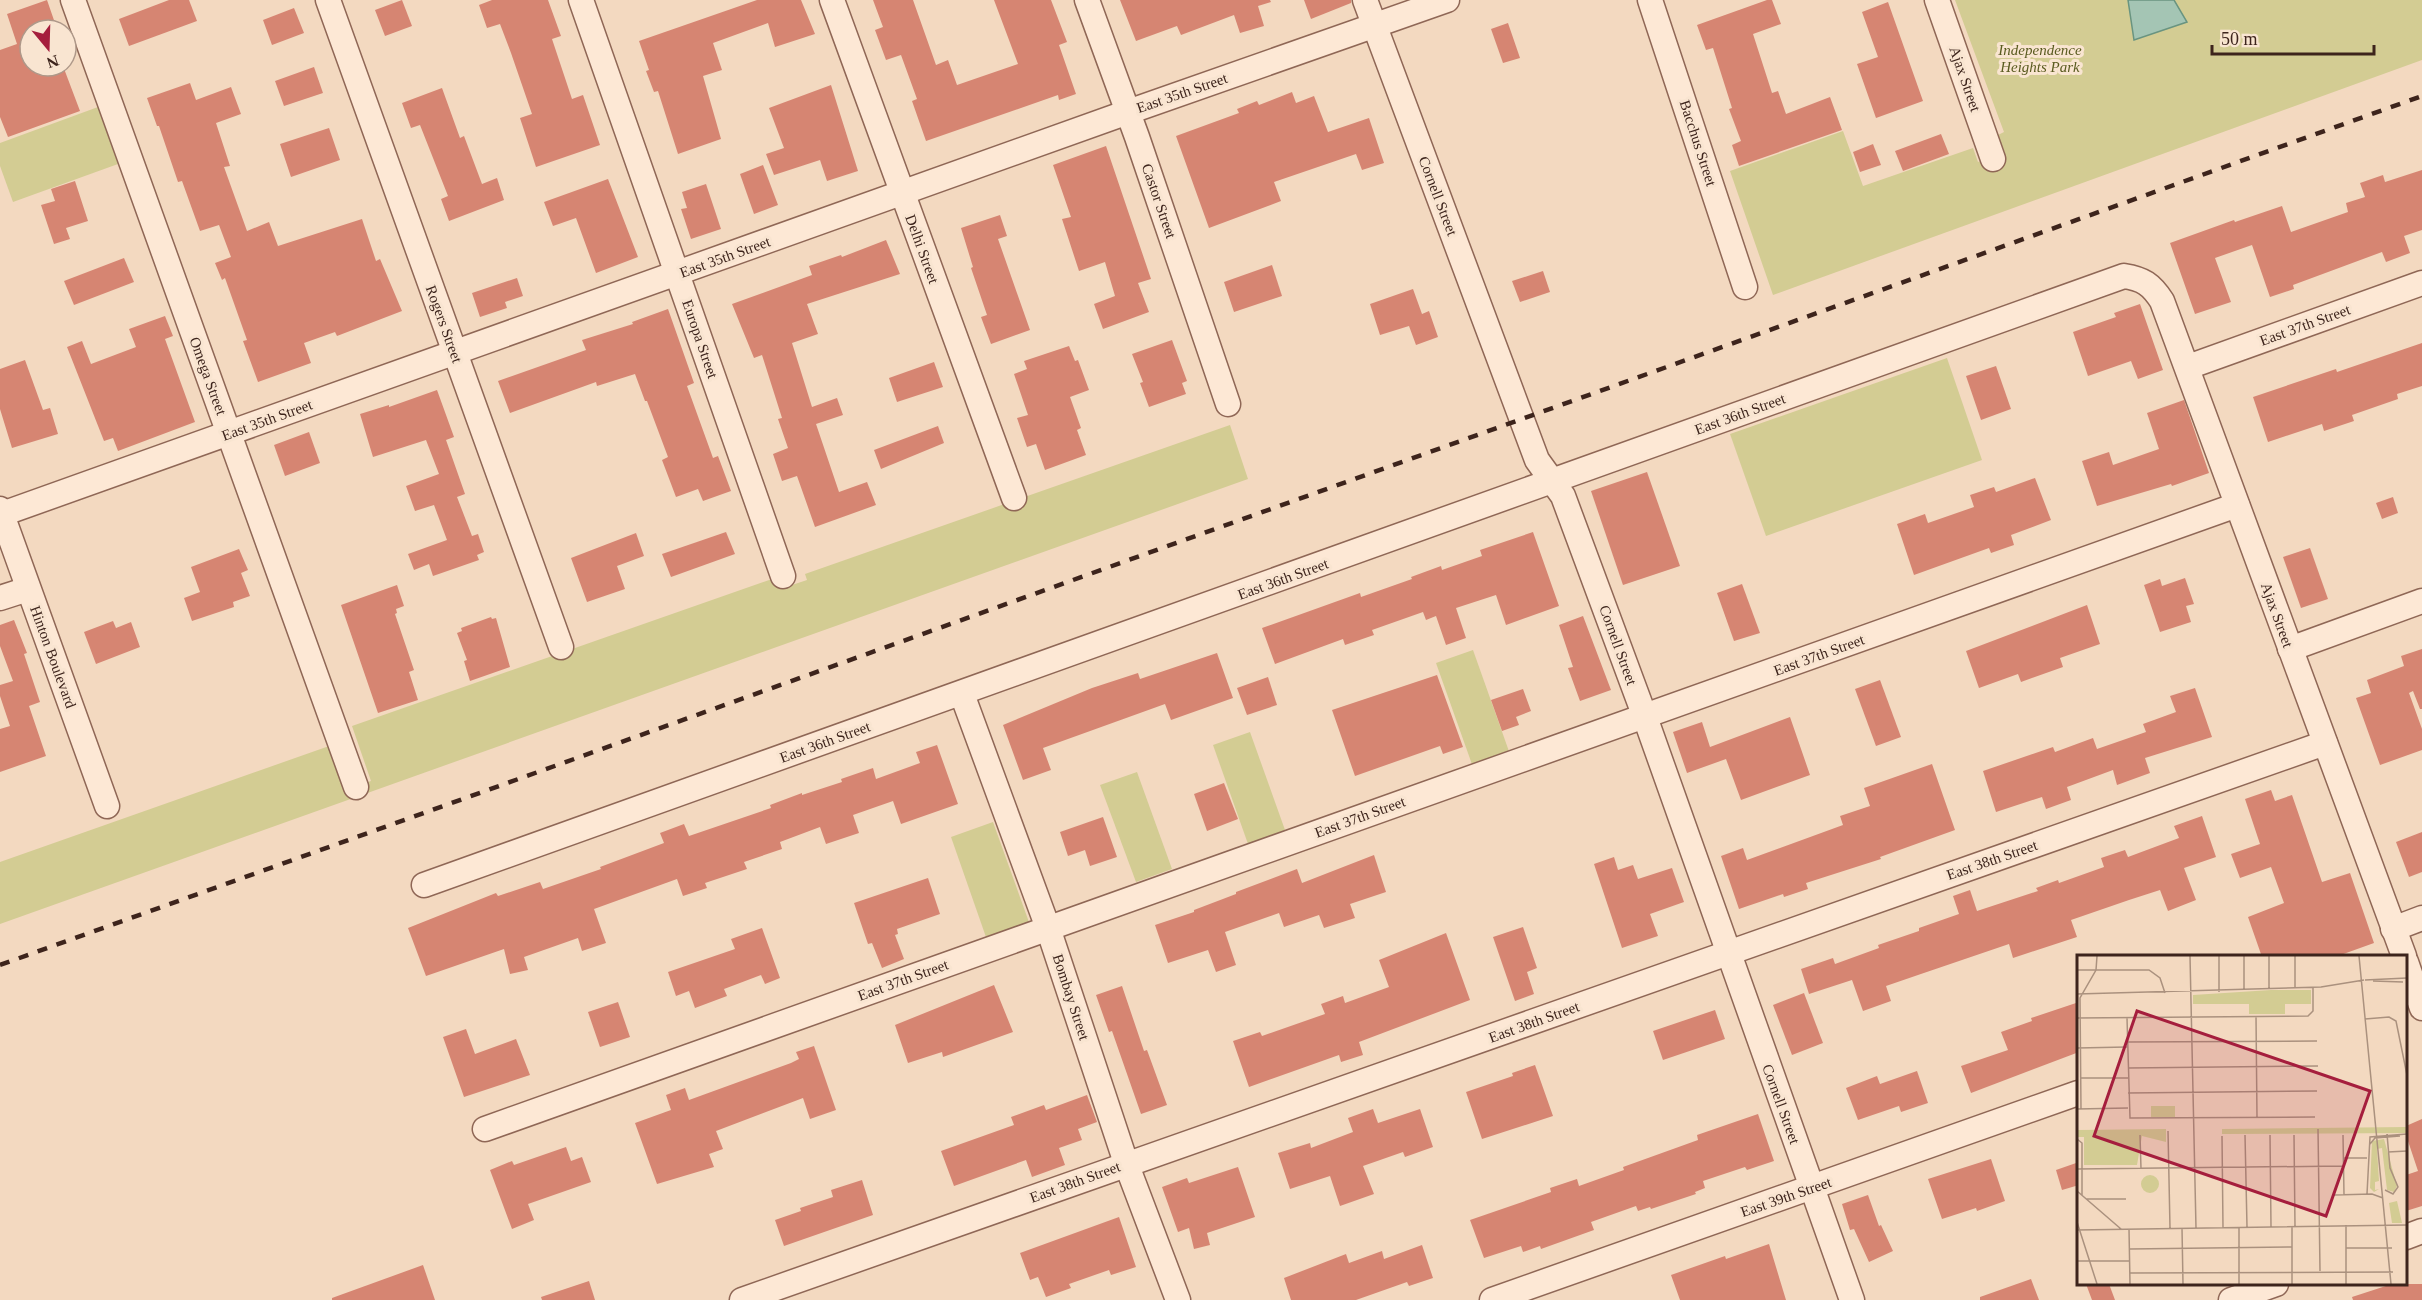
<svg xmlns="http://www.w3.org/2000/svg" width="2422" height="1300" font-family="Georgia,serif">
<style>
.green{fill:#d3cc93}
.water{fill:#a4c5b4;stroke:#699480;stroke-width:1.5}
.building{fill:#d68572}
.lines{fill:none;stroke-linecap:round;stroke-linejoin:round}
.street-casing{stroke:#8f6756;stroke-width:27}
.street{stroke:#fde8d5;stroke-width:24}
.rail{stroke:#3d241c;stroke-width:4.5;stroke-dasharray:10 10;stroke-linecap:butt}
.labels{text-anchor:middle;dominant-baseline:central;stroke-width:6;stroke-linejoin:round;paint-order:stroke}
.park-label{font-size:15px;font-style:italic;fill:#5a5b20;stroke:#f9e5d1}
.street-label{font-size:15px;fill:#3d241c;stroke:#f9e5d1}
.inset-road{fill:none;stroke:#aa917e;stroke-width:1.5}
.view{fill:#a51e3d;fill-opacity:0.15;stroke:#a51e3d;stroke-width:3}
.inset-edge{fill:none;stroke:#3d241c;stroke-width:3}
</style>
<rect width="100%" height="100%" fill="#f3d9c0"/>
<g class="green">
<polygon points="1955,0 2422,0 2422,60 1773,295 1730,171 1843,131 1863,186 1973,148 1978,162 2005,153 1998,135 2004,132"/>
<polygon points="98,107 118,164 13,202 0,166 0,143"/>
<polygon points="1947,358 1982,460 1766,536 1730,434"/>
<polygon points="1230,425 1248,479 0,924 0,862 332,745 347,789 371,781 352,726 775,578 780,589 807,580 805,574"/>
<polygon points="1473,650 1511,757 1474,770 1436,663"/>
<polygon points="1250,732 1285,830 1248,844 1213,745"/>
<polygon points="1137,772 1172,869 1136,882 1100,785"/>
<polygon points="993,822 1030,925 987,940 951,837"/>
</g>
<polygon class="water" points="2128,0 2174,0 2187,22 2134,40"/>
<g class="building">
<polygon points="47,0 56,26 44,30 30,30 30,66 63,66 80,111 8,137 0,117 0,50 17,44 7,14"/>
<polygon points="169,0 189,0 197,21 129,46 119,19"/>
<polygon points="402,0 412,26 385,36 375,10"/>
<polygon points="492,0 548,0 561,36 552,39 572,99 583,95 600,145 536,167 520,118 532,114 511,53 500,24 487,28 479,5"/>
<polygon points="757,0 801,0 815,34 775,47 768,23 713,43 722,70 703,76 721,139 678,154 658,91 654,92 646,71 649,70 639,41"/>
<polygon points="873,0 913,0 936,65 948,60 957,85 1018,64 994,0 1051,0 1067,42 1059,45 1076,94 1059,100 1058,95 926,141 912,101 917,99 901,55 886,60 875,30 883,27"/>
<polygon points="1120,0 1270,0 1271,2 1258,6 1264,26 1240,33 1234,15 1181,35 1177,26 1136,41"/>
<polygon points="1304,0 1351,0 1351,3 1311,19"/>
<polygon points="1767,0 1772,0 1781,24 1753,34 1772,93 1778,91 1786,114 1830,97 1842,130 1739,166 1732,145 1741,141 1729,109 1732,108 1713,48 1706,50 1697,25"/>
<polygon points="1888,2 1923,101 1876,118 1857,64 1878,57 1862,12"/>
<polygon points="294,8 304,33 272,45 263,20"/>
<polygon points="1508,23 1520,58 1503,63 1491,29"/>
<polygon points="314,67 323,93 284,106 275,81"/>
<polygon points="190,83 196,100 231,87 241,114 216,123 230,166 224,167 247,231 269,222 278,246 362,219 376,261 380,259 402,311 337,336 335,332 304,343 311,363 258,382 243,341 247,340 225,278 222,280 215,263 231,257 219,225 200,231 182,181 178,182 159,126 157,126 147,98"/>
<polygon points="831,85 858,171 827,181 820,160 774,175 766,154 784,148 769,108"/>
<polygon points="442,88 460,138 464,136 482,184 497,178 504,200 449,221 441,199 448,196 420,125 411,128 402,103"/>
<polygon points="1292,92 1296,103 1314,96 1328,132 1369,118 1384,163 1362,170 1356,154 1274,182 1281,201 1209,228 1176,136 1239,113 1237,109 1257,101 1259,105"/>
<polygon points="329,128 340,160 291,177 280,144"/>
<polygon points="1941,134 1949,154 1903,171 1895,151"/>
<polygon points="1873,144 1881,165 1860,172 1853,152"/>
<polygon points="1106,146 1151,279 1138,283 1149,312 1103,329 1094,304 1115,296 1105,262 1079,271 1062,219 1071,217 1053,165"/>
<polygon points="763,165 778,205 754,214 740,174"/>
<polygon points="2422,170 2422,230 2404,236 2410,253 2386,262 2382,252 2293,285 2294,289 2270,297 2252,245 2215,258 2231,302 2195,314 2170,243 2234,220 2235,222 2282,206 2291,232 2348,212 2346,203 2365,197 2360,183 2383,175 2385,182"/>
<polygon points="608,179 638,257 596,273 576,218 553,226 544,202"/>
<polygon points="75,181 88,221 66,228 70,239 54,244 41,205 55,201 51,189"/>
<polygon points="706,184 721,229 691,239 681,209 687,208 682,192"/>
<polygon points="1000,215 1007,236 998,239 1030,330 991,344 981,317 987,315 971,268 973,267 961,228"/>
<polygon points="886,240 900,274 807,304 818,334 792,343 812,407 837,398 843,415 816,424 839,492 867,482 876,505 815,527 797,476 782,481 773,454 788,448 778,419 782,418 762,355 754,358 732,304 812,275 809,266 841,255 842,257"/>
<polygon points="124,258 134,282 74,305 64,281"/>
<polygon points="1272,265 1282,296 1234,312 1224,282"/>
<polygon points="1543,271 1550,292 1520,302 1512,281"/>
<polygon points="517,278 523,296 505,302 507,308 480,317 472,293"/>
<polygon points="1413,289 1422,314 1429,311 1438,337 1416,345 1409,326 1380,335 1370,304"/>
<polygon points="2140,304 2163,370 2138,379 2131,361 2088,376 2073,332 2116,317 2114,313"/>
<polygon points="668,309 694,383 687,386 713,458 718,456 731,491 703,501 698,489 676,497 662,460 668,457 647,401 645,401 635,374 597,386 596,382 510,413 498,381 586,350 582,340 633,324 632,322"/>
<polygon points="165,316 173,336 165,339 195,422 118,451 113,438 104,441 67,347 82,341 91,364 136,347 129,329"/>
<polygon points="1172,340 1187,381 1182,383 1186,394 1149,407 1140,383 1143,382 1132,354"/>
<polygon points="2422,343 2422,386 2397,394 2398,399 2352,415 2354,421 2324,431 2322,424 2268,442 2253,397 2336,369 2337,372"/>
<polygon points="1069,346 1075,361 1078,360 1089,390 1070,397 1081,428 1077,430 1086,455 1045,470 1036,444 1027,447 1017,418 1028,415 1014,374 1027,369 1024,361"/>
<polygon points="25,360 43,410 50,408 58,434 12,448 0,409 0,369"/>
<polygon points="934,362 943,387 897,402 889,378"/>
<polygon points="1996,366 2011,409 1981,420 1966,376"/>
<polygon points="437,390 454,437 446,440 465,494 457,497 472,536 478,534 484,552 477,555 479,560 433,576 429,564 414,570 408,554 447,540 434,505 415,511 406,486 439,474 426,440 373,457 360,414 389,405 389,407"/>
<polygon points="2184,400 2209,473 2172,486 2171,484 2097,506 2082,461 2109,452 2113,465 2159,449 2147,413"/>
<polygon points="938,426 944,443 881,469 874,450"/>
<polygon points="309,432 320,463 285,476 274,445"/>
<polygon points="1647,472 1680,566 1623,585 1591,491"/>
<polygon points="2035,478 2051,520 2011,535 2014,545 1991,553 1989,548 1914,575 1897,524 1925,514 1928,523 1974,507 1970,495 1994,487 1996,492"/>
<polygon points="2393,497 2398,513 2382,519 2376,503"/>
<polygon points="726,532 735,554 671,577 662,554"/>
<polygon points="1533,532 1559,606 1506,625 1496,595 1456,608 1466,638 1446,645 1436,616 1426,620 1423,612 1372,630 1374,635 1345,645 1343,639 1275,664 1262,628 1360,593 1361,597 1412,579 1411,577 1441,566 1442,570 1482,556 1480,550"/>
<polygon points="636,533 644,556 617,566 625,589 587,602 571,558"/>
<polygon points="2310,548 2328,599 2301,608 2283,557"/>
<polygon points="239,549 248,570 241,573 250,596 233,602 234,607 192,621 184,598 200,592 191,567"/>
<polygon points="2185,578 2194,604 2186,606 2191,622 2160,632 2144,585 2160,579 2162,586"/>
<polygon points="1742,584 1760,633 1734,641 1717,593"/>
<polygon points="397,585 404,606 396,609 397,613 395,614 414,670 409,672 418,700 378,713 341,605"/>
<polygon points="2087,605 2100,644 2060,658 2063,667 2021,682 2018,674 1979,688 1966,651"/>
<polygon points="1583,616 1611,690 1580,701 1568,668 1573,667 1559,625"/>
<polygon points="491,617 492,619 496,618 510,667 470,681 464,661 467,660 457,633 462,631 461,628"/>
<polygon points="14,620 27,653 24,654 40,702 29,706 46,756 0,772 0,729 10,726 0,696 0,685 13,681 0,646 0,625"/>
<polygon points="113,621 116,628 131,622 140,647 96,664 84,632"/>
<polygon points="2422,649 2422,709 2420,709 2413,691 2409,693 2422,729 2422,750 2380,765 2356,698 2371,693 2367,680 2404,666 2401,656"/>
<polygon points="1217,653 1233,698 1171,720 1165,704 1043,748 1051,770 1023,780 1003,725 1092,688 1138,673 1140,679"/>
<polygon points="1437,675 1463,747 1443,754 1440,746 1355,776 1332,710"/>
<polygon points="1268,677 1277,705 1247,715 1237,688"/>
<polygon points="1880,680 1901,737 1876,746 1855,689"/>
<polygon points="2195,688 2212,737 2145,758 2150,773 2117,785 2113,770 2067,787 2071,800 2046,809 2042,797 1996,812 1983,771 2053,747 2055,752 2093,738 2097,749 2146,732 2143,724 2176,712 2170,696"/>
<polygon points="1523,689 1531,711 1516,717 1519,725 1502,731 1491,700"/>
<polygon points="1790,717 1810,775 1741,800 1726,759 1687,773 1673,732 1702,722 1710,747"/>
<polygon points="937,745 958,804 901,824 893,801 853,815 859,833 826,844 820,827 780,842 782,849 744,862 747,869 705,883 707,888 683,896 677,879 594,909 606,943 582,951 578,938 524,957 528,970 510,974 504,949 426,976 408,928 496,893 498,896 540,882 543,889 601,869 600,867 664,843 660,833 684,824 689,836 771,808 770,805 802,793 802,795 842,782 841,779 873,768 876,779 920,763 916,752"/>
<polygon points="1932,764 1955,830 1880,857 1881,859 1806,883 1808,889 1784,897 1783,894 1739,909 1721,856 1743,848 1747,860 1843,825 1840,816 1870,806 1864,788"/>
<polygon points="1224,783 1238,819 1207,831 1194,794"/>
<polygon points="2271,790 2275,801 2292,795 2322,882 2350,873 2374,943 2335,957 2262,957 2248,917 2284,903 2271,867 2240,878 2231,854 2260,844 2245,799"/>
<polygon points="2202,816 2216,857 2184,868 2196,900 2168,911 2160,890 2129,900 2071,920 2077,937 2013,958 2009,944 1918,975 1886,986 1891,1001 1863,1011 1852,980 1809,994 1801,969 1833,958 1835,964 1879,948 1878,945 1919,931 1919,928 1959,914 1953,896 1970,890 1977,911 2038,891 2036,888 2058,880 2059,883 2104,867 2101,858 2125,850 2128,857 2179,838 2174,826"/>
<polygon points="1103,817 1117,857 1090,866 1085,850 1068,856 1060,832"/>
<polygon points="2422,832 2422,872 2409,877 2396,842"/>
<polygon points="1374,855 1386,892 1350,904 1355,918 1324,928 1319,915 1284,927 1279,913 1225,932 1236,965 1216,972 1208,950 1168,963 1155,925 1194,912 1194,910 1236,894 1236,892 1297,869 1302,883"/>
<polygon points="1614,857 1618,870 1633,865 1638,879 1672,868 1684,902 1650,914 1658,936 1622,948 1594,864"/>
<polygon points="928,878 940,914 897,929 898,934 895,935 904,959 882,968 872,943 868,944 854,903"/>
<polygon points="1523,927 1537,968 1527,972 1534,994 1515,1001 1493,937"/>
<polygon points="762,928 780,978 765,984 761,975 724,989 727,996 695,1008 689,991 676,996 668,972 735,949 731,939"/>
<polygon points="1446,933 1470,1000 1359,1042 1363,1055 1341,1062 1339,1055 1249,1087 1233,1041 1260,1032 1262,1036 1325,1014 1321,1004 1343,996 1345,1003 1389,987 1379,960"/>
<polygon points="994,985 1013,1032 943,1057 942,1052 908,1063 895,1025"/>
<polygon points="1122,986 1144,1051 1147,1050 1167,1105 1141,1114 1112,1031 1109,1032 1096,995"/>
<polygon points="1804,993 1823,1043 1792,1055 1773,1005"/>
<polygon points="618,1002 630,1037 600,1047 588,1012"/>
<polygon points="2079,1002 2079,1052 1971,1093 1961,1066 2008,1050 2001,1032 2032,1021 2031,1018"/>
<polygon points="1715,1010 1725,1039 1663,1060 1653,1031"/>
<polygon points="466,1029 475,1054 516,1039 530,1075 464,1097 443,1037"/>
<polygon points="814,1046 836,1110 810,1119 803,1098 716,1131 723,1149 709,1154 714,1167 657,1184 635,1123 671,1110 666,1095 685,1088 689,1100 791,1063 799,1059 796,1052"/>
<polygon points="1535,1065 1553,1116 1482,1139 1466,1092 1513,1076 1512,1073"/>
<polygon points="1917,1071 1928,1103 1901,1112 1899,1106 1858,1120 1846,1088 1877,1076 1880,1084"/>
<polygon points="1087,1095 1097,1122 1078,1129 1082,1140 1059,1148 1065,1165 1032,1177 1026,1160 954,1186 941,1151 1014,1125 1011,1117 1044,1105 1046,1110"/>
<polygon points="1373,1109 1378,1123 1420,1109 1433,1147 1405,1157 1403,1152 1363,1166 1374,1194 1340,1206 1330,1176 1290,1189 1278,1153 1310,1143 1311,1148 1353,1132 1348,1118"/>
<polygon points="1758,1114 1774,1161 1747,1170 1745,1167 1703,1181 1705,1188 1695,1192 1696,1194 1651,1209 1650,1207 1638,1211 1636,1206 1591,1222 1594,1230 1541,1249 1540,1246 1523,1252 1521,1246 1484,1258 1470,1220 1551,1192 1550,1188 1577,1179 1579,1186 1624,1170 1623,1167 1698,1140 1697,1135"/>
<polygon points="2422,1119 2422,1206 2406,1211 2406,1175 2418,1171 2406,1135 2406,1126"/>
<polygon points="566,1147 571,1161 582,1157 591,1182 528,1204 534,1220 512,1229 490,1170 512,1161 514,1165"/>
<polygon points="1991,1159 2005,1201 1977,1211 1976,1208 1942,1219 1928,1179"/>
<polygon points="2079,1162 2079,1185 2062,1190 2056,1170"/>
<polygon points="1238,1167 1255,1217 1207,1233 1210,1245 1194,1249 1189,1228 1178,1232 1162,1187 1187,1178 1189,1183"/>
<polygon points="862,1180 873,1215 784,1246 775,1220 801,1211 800,1208 833,1197 831,1190"/>
<polygon points="1868,1195 1879,1226 1881,1225 1893,1251 1869,1262 1854,1229 1850,1230 1842,1204"/>
<polygon points="1119,1217 1136,1267 1111,1275 1109,1270 1069,1284 1071,1288 1046,1297 1038,1277 1030,1280 1020,1253"/>
<polygon points="1769,1244 1786,1300 1680,1300 1671,1275 1725,1256 1726,1259"/>
<polygon points="1422,1245 1433,1278 1409,1286 1407,1282 1356,1300 1291,1300 1284,1278 1346,1254 1349,1263 1382,1251 1384,1259"/>
<polygon points="423,1265 435,1300 332,1300 332,1298"/>
<polygon points="2031,1279 2039,1300 1980,1300 1980,1297"/>
<polygon points="589,1281 595,1300 542,1300 541,1297"/>
<polygon points="2086,1284 2109,1284 2115,1300 2092,1300"/>
<polygon points="2392,1284 2422,1284 2422,1300 2353,1300 2352,1297"/>
</g>
<g class="lines">
<g class="street-casing">
<g id="street">
<polyline points="73,0 356,787"/>
<polyline points="328,0 561,647"/>
<polyline points="581,0 783,576"/>
<polyline points="832,0 1014,498"/>
<polyline points="1087,0 1137,137 1228,404"/>
<polyline points="1365,0 1537,460 1563,496 1645,717 1852,1300"/>
<polyline points="1650,0 1745,287"/>
<polyline points="1937,0 1993,159"/>
<polyline points="2188,367 2422,283"/>
<polyline points="0,509 107,806"/>
<polyline points="2,514 1128,112 1447,0"/>
<polyline points="0,598 28,589"/>
<polyline points="2290,649 2422,601"/>
<polyline points="962,694 1048,928 1126,1163 1178,1300"/>
<path d="M424,885L2124,276C2143,279 2151,284 2162,301L2404,956"/>
<polyline points="2393,929 2422,918"/>
<polyline points="2406,962 2422,1008"/>
<polyline points="485,1129 2237,505"/>
<polyline points="2406,1237 2422,1231"/>
<polyline points="742,1300 2325,743"/>
<polyline points="1492,1300 2078,1093"/>
<polyline points="2231,1300 2276,1284"/>
</g>
</g>
<use href="#street" class="street"/>
<polyline class="rail" points="0,965 2422,96"/>
</g>
<g class="labels">
<g class="park-label">
<text x="2040" y="50">Independence<tspan x="2040" dy="17">Heights Park</tspan></text>
</g>
<g class="street-label">
<text transform="translate(1965 79) rotate(71)">Ajax Street</text>
<text transform="translate(1182 93) rotate(-19)">East 35th Street</text>
<text transform="translate(1698 143) rotate(72)">Bacchus Street</text>
<text transform="translate(1438 196) rotate(69)">Cornell Street</text>
<text transform="translate(1159 201) rotate(71)">Castor Street</text>
<text transform="translate(922 249) rotate(70)">Delhi Street</text>
<text transform="translate(725 257) rotate(-20)">East 35th Street</text>
<text transform="translate(444 324) rotate(70)">Rogers Street</text>
<text transform="translate(2305 325) rotate(-20)">East 37th Street</text>
<text transform="translate(700 339) rotate(71)">Europa Street</text>
<text transform="translate(208 376) rotate(70)">Omega Street</text>
<text transform="translate(1740 414) rotate(-20)">East 36th Street</text>
<text transform="translate(267 420) rotate(-20)">East 35th Street</text>
<text transform="translate(1283 579) rotate(-20)">East 36th Street</text>
<text transform="translate(2277 615) rotate(70)">Ajax Street</text>
<text transform="translate(1618 645) rotate(70)">Cornell Street</text>
<text transform="translate(1819 655) rotate(-20)">East 37th Street</text>
<text transform="translate(53 657) rotate(70)">Hinton Boulevard</text>
<text transform="translate(825 742) rotate(-20)">East 36th Street</text>
<text transform="translate(1360 817) rotate(-20)">East 37th Street</text>
<text transform="translate(1992 860) rotate(-19)">East 38th Street</text>
<text transform="translate(903 980) rotate(-20)">East 37th Street</text>
<text transform="translate(1071 997) rotate(72)">Bombay Street</text>
<text transform="translate(1534 1022) rotate(-20)">East 38th Street</text>
<text transform="translate(1781 1104) rotate(70)">Cornell Street</text>
<text transform="translate(1075 1182) rotate(-20)">East 38th Street</text>
<text transform="translate(1786 1197) rotate(-19)">East 39th Street</text>
</g>
</g>
<g transform="translate(2077 955)">
<rect width="330" height="330" fill="#f3d9c0"/>
<path d="M194,35H234V49H208V59H172V49H116V40ZM74,151H98V162H74ZM330,172V178L145,179V174ZM89,174V187L65,181L60,210H7V182H0V175ZM307,184L320,231L317,237L310,235L305,193L300,194L302,226L298,227V235L302,234L297,237L293,233L295,186ZM64 229a9 9 0 1 1 18 0a9 9 0 1 1-18 0ZM320,246L325,268H315L312,248Z" fill="#d3cc93"/>
<path class="inset-road" d="M113,1L119,273M142,1V37M167,1V35M192,1V33M218,1V32M282,1L314,329M0,15H72L83,23L88,38M288,25L330,23M296,26L326,27M0,39L244,32L287,25M179,61L180,162M0,63L231,61L236,56V32M50,63L53,163L238,162M288,64L312,62L319,66L330,120M50,87L240,86M0,93L50,92M51,113L241,111M3,123H51M51,138L240,136M0,154L51,153M4,154L3,43L19,15L20,1M241,174L243,316M91,176L93,273M63,180L64,214M168,180L170,272M193,180L194,272M217,180L218,272M266,180L267,240M145,181L146,273M0,184L5,188V240M293,189L298,183L323,181M311,197L330,196M266,203H290M0,214L266,211M308,235L316,239L321,232L313,213L310,179M0,236L44,274M290,239L293,182L330,179M257,240L295,239L306,243M9,244H49M0,267L20,329M269,270V329M162,272V329M215,272V329M105,273L106,329M52,274L53,329M0,275L330,270M269,293H315M53,294L215,292M0,306H53M53,318L316,317"/>
<path class="view" d="M60,56L293,136L249,261L17,181Z"/>
<rect width="330" height="330" class="inset-edge"/>
</g>
<g transform="translate(48 48) rotate(161)"><circle r="28" fill="#f9e5d1" stroke="#ae9889" stroke-width="1.5"/>
<path d="M0-4.5L10 22L0 15L-10 22Z" fill="#a51e3d"/>
<text y="-9" font-size="16" font-weight="bold" text-anchor="middle" fill="#3d241c">N</text>
</g>
<path d="M2212 45v9h162v-9" fill="none" stroke="#3d241c" stroke-width="3"/>
<text x="2221" y="45" font-size="18" fill="#3d241c" stroke="#f9e5d1" stroke-width="4.5" paint-order="stroke">50 m</text>
</svg>
